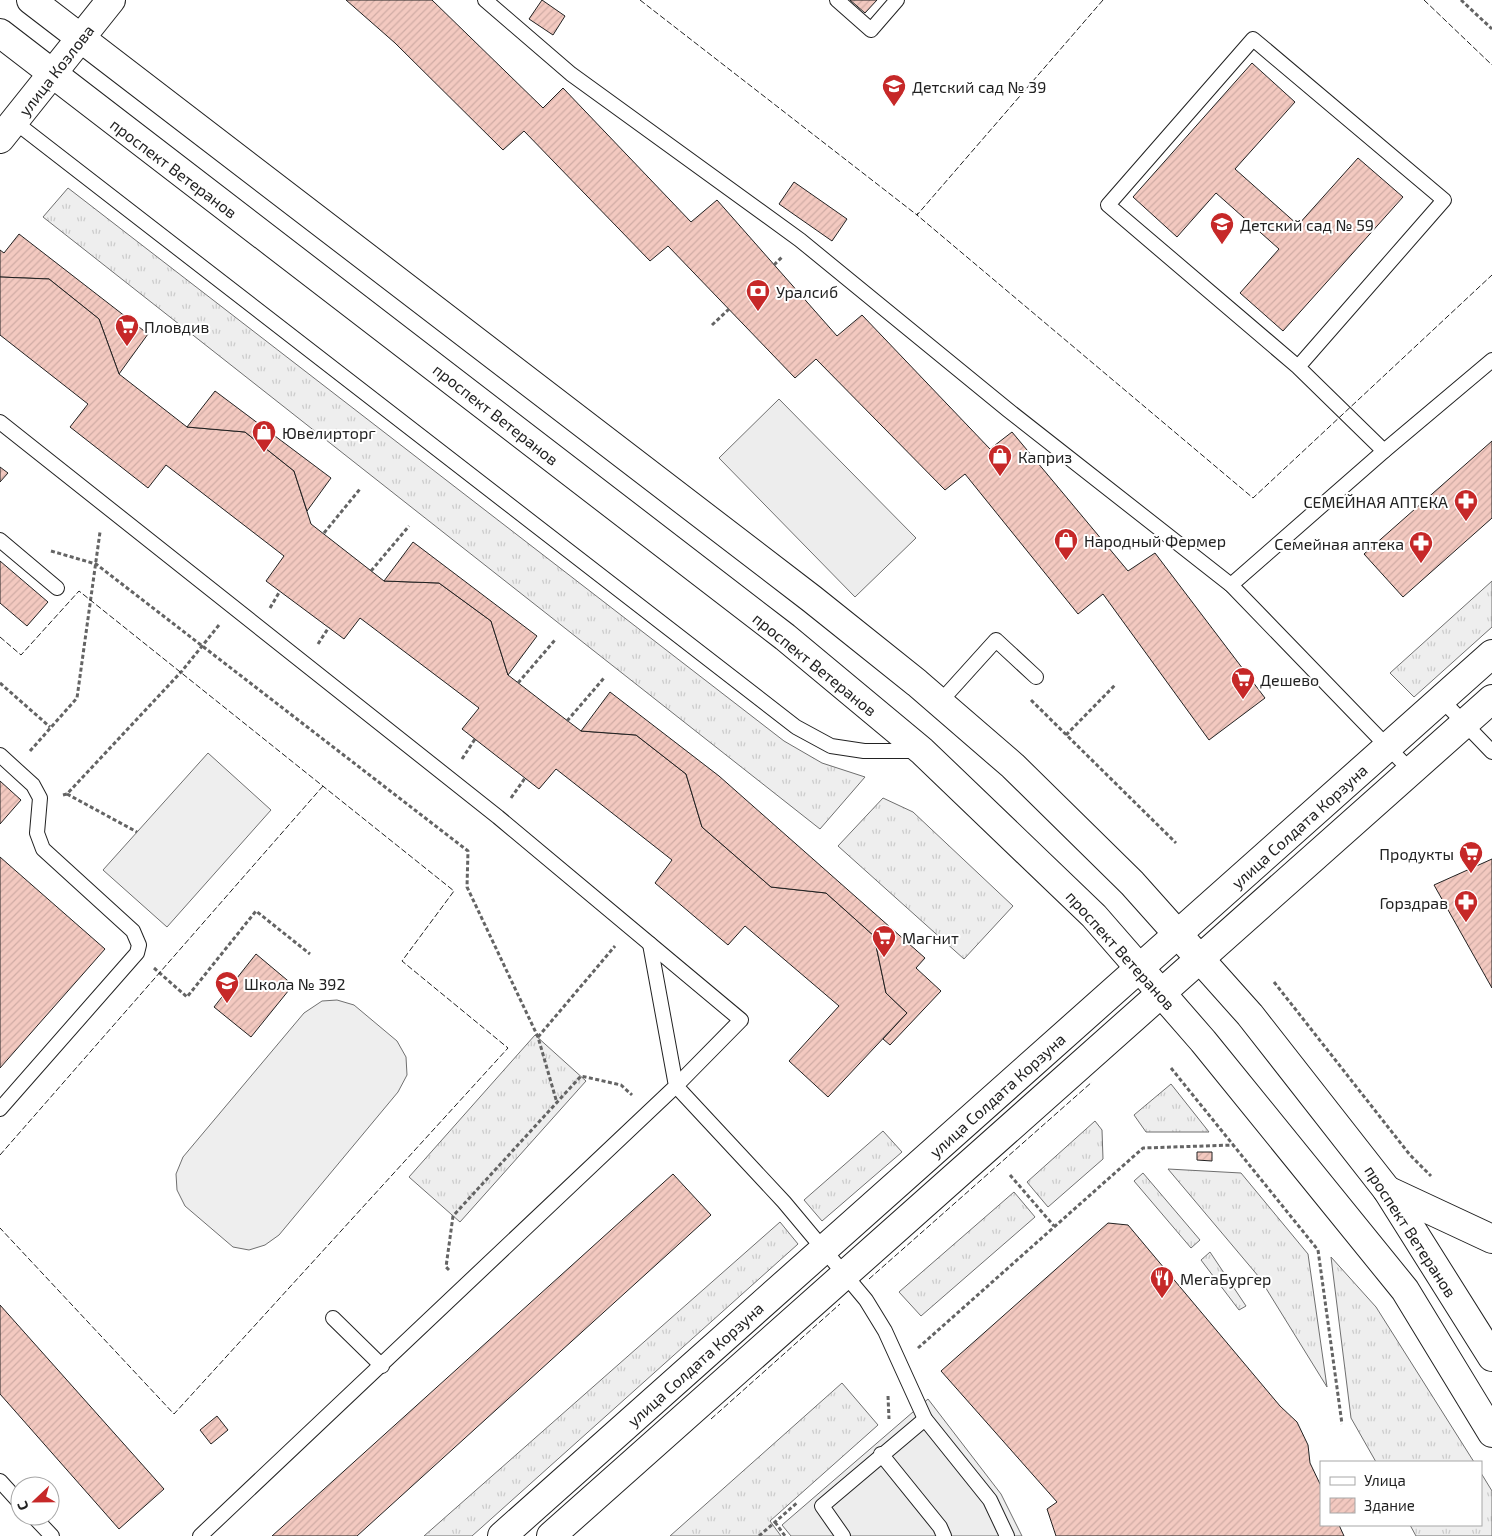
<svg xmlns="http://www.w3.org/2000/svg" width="1492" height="1536" font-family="'Exo 2',sans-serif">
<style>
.grass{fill:url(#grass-tufts);stroke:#6f6f6f}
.pitch{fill:#eee;stroke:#6f6f6f}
.parking{fill:#ededed;stroke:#6f6f6f}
.building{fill:url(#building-hatch);stroke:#222}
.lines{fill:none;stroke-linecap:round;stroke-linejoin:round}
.lane-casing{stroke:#222;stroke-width:16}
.street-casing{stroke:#222;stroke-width:30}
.secondary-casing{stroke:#222;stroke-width:30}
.path{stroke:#646464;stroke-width:3;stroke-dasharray:4 2.5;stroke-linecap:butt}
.lane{stroke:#fff;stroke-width:14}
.street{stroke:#fff;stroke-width:28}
.secondary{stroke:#fff;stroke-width:28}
.fence{stroke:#222;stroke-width:1;stroke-dasharray:6 2.5;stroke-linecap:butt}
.labels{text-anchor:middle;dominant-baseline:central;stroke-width:4;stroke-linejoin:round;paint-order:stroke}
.street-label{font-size:16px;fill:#222;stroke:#fff}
.poi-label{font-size:16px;fill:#222;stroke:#fff;text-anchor:start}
</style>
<defs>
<pattern id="grass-tufts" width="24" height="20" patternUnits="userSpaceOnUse" patternTransform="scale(1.25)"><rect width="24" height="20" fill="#eee"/><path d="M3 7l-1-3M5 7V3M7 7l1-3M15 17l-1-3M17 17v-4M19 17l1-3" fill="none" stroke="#ccc"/></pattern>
<pattern id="building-hatch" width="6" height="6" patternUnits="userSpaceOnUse" patternTransform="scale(1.25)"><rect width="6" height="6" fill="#f3c9c0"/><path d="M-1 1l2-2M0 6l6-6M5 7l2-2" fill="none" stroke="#d0aca5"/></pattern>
</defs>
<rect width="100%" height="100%" fill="#fff"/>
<g class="grass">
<polygon points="68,188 784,741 822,763 865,777 820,829 43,217"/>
<polygon points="1492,581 1492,627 1414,697 1390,673"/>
<polygon points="883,798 913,812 1013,906 964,959 838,846"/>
<polygon points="535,1035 586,1081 460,1222 409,1177"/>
<polygon points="1171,1084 1209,1132 1146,1132 1134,1115"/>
<polygon points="1095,1121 1102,1130 1103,1159 1048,1207 1027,1182"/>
<polygon points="883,1131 902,1152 822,1221 804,1200"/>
<polygon points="1168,1169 1241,1173 1308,1254 1327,1387 1259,1277"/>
<polygon points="1143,1173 1200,1240 1191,1248 1134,1181"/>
<polygon points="1014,1192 1035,1217 921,1316 899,1292"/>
<polygon points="780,1222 798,1244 472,1536 424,1536"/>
<polygon points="1210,1252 1246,1306 1239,1310 1201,1260"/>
<polygon points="1331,1257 1376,1307 1474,1462 1376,1462 1351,1418"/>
<polygon points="842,1383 878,1425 770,1521 781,1536 670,1536"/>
<polygon points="1481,1473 1492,1491 1492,1536 1416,1536 1410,1525 1481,1525"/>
</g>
<g class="pitch">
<polygon points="208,753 271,810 167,927 103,870"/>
<polygon points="337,1000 354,1005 397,1041 406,1057 407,1075 398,1092 279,1235 265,1245 249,1250 233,1247 185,1206 177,1190 176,1174 183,1157 304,1013 322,1001"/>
</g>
<g class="parking">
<polygon points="779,399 916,538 855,597 719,458"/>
<polygon points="928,1399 1001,1494 1022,1536 791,1536 782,1525"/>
</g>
<g class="building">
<polygon points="346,0 432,0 543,108 563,88 691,222 717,200 837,336 862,315 990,449 1012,432 1128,571 1155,553 1265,698 1209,740 1103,594 1078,614 965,474 945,490 816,359 795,378 668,246 650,261 524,131 503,150 395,43"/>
<polygon points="542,0 565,16 553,35 529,19"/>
<polygon points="850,0 877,0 865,13"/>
<polygon points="1252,63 1295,102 1235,169 1298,225 1358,158 1403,197 1283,331 1240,293 1279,249 1216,193 1177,237 1133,197"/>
<polygon points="794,182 847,219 832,241 779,204"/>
<polygon points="19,234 148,334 119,374 99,319 49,279 0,277 0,250 4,253"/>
<polygon points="0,277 49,279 99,319 119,374 187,427 245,432 294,471 311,524 384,581 439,583 491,621 508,675 552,709 581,731 636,735 686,774 702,827 771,887 826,893 874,936 886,993 907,1013 828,1097 789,1061 839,1006 745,926 728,945 655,883 672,860 556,769 539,789 462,729 479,708 360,618 344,639 266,581 284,556 166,465 148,488 70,427 88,404 0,335"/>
<polygon points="215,391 331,478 307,511 294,471 245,432 187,427"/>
<polygon points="1492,441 1492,518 1403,597 1364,554"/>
<polygon points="0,467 8,473 0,482"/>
<polygon points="413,542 537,636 508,675 491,621 439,583 384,581"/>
<polygon points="0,561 48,602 27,626 0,603"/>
<polygon points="610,692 719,776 925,958 916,968 941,991 890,1045 883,1039 907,1013 886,993 874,936 826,893 771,887 702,827 686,774 636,735 581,731"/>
<polygon points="0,781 21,800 0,824"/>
<polygon points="0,857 105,949 0,1068"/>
<polygon points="1492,859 1492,988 1434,885"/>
<polygon points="256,954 293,985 251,1037 214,1007"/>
<polygon points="1197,1152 1212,1152 1212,1161 1197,1160"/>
<polygon points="673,1174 711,1215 357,1536 272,1536"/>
<polygon points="1108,1223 1128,1225 1280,1406 1297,1422 1308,1445 1310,1463 1321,1486 1321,1525 1339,1525 1344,1536 1056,1536 1047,1509 1057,1502 941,1371"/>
<polygon points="0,1305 164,1489 119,1529 0,1394"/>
<polygon points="217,1416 228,1430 211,1444 200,1430"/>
</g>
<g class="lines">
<g class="lane-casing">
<g id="lane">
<polyline points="485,0 571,74 800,240 1008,410 1231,585 1411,771"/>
<polyline points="837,0 871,30 897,0"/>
<polyline points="15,122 796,727 831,746 864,751 920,751"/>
<polyline points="1298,367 1444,200 1253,39 1108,205 1298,367 1384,451"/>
<polyline points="0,422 498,817 741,1020 676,1086 784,1202 866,1300 885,1331 925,1419 990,1500 1007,1536"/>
<polyline points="0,540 57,588"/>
<polyline points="1231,585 1384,451 1492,360"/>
<polyline points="1441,699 1492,752"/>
<polyline points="940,702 996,640 1036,677"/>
<polyline points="0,755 33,785 40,798 37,833 43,849 133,931 139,945 137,953 0,1109"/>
<polyline points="333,1318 382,1366"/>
<polyline points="881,1454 940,1527 944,1536"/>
<polyline points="0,1481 20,1503"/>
<polyline points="33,1516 52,1536"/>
<polyline points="200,1536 676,1086 650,944"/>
<polyline points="843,1536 822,1506 925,1419"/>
</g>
</g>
<g class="street-casing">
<g id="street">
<polyline points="0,139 111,0"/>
<polyline points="1387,1190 1492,1239"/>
</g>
</g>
<g class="secondary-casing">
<g id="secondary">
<polyline points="31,0 812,599 917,683 1013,766 1132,883 1250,1015 1387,1190 1492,1357"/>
<polyline points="0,33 785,637 922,751 1094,916 1203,1041 1405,1290 1492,1433"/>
<polyline points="502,1536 1492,654"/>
<polyline points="551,1536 1492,699"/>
</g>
</g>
<g class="path">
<polyline points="1461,0 1492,29"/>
<polyline points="774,265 783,256"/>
<polyline points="712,325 729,309"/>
<polyline points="324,533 360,489"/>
<polyline points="51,551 96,564 468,851 467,887 538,1037 557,1103"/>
<polyline points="371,571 409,526"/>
<polyline points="270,608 280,591"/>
<polyline points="318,644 329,627"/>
<polyline points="0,683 50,727"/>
<polyline points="518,683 555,640"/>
<polyline points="1031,700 1176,843"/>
<polyline points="567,721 604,678"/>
<polyline points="1066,735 1115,685"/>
<polyline points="30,751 77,698 100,532"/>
<polyline points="462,759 475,739"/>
<polyline points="67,794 137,832"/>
<polyline points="63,795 67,794 182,671 219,625"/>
<polyline points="511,798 525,778"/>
<polyline points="154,968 187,997 256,911 310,954"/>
<polyline points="1274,982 1410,1155 1431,1176"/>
<polyline points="538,1037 615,946"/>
<polyline points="1171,1068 1318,1250 1342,1424"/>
<polyline points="1010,1175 1054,1226"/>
<polyline points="449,1270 446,1267 453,1216 581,1076 621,1085 632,1095"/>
<polyline points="918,1348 1143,1148 1234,1145"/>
<polyline points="888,1396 889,1419"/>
<polyline points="775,1522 785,1536"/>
<polyline points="759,1536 798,1502"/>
</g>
<use href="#lane" class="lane"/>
<use href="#street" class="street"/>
<use href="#secondary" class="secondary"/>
<g class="fence">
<polyline points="640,0 917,215 918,213"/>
<polyline points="1103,0 917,215 1253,498 1492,275"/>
<polyline points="1424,0 1492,65"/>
<polyline points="0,637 21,655 79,591 454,891 402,961 508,1048 174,1414 0,1228"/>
<polyline points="0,1155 323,786"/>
<polyline points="869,1279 1092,1082"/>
<polyline points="711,1419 840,1304"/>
</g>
</g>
<defs>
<g id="school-pin" transform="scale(1.25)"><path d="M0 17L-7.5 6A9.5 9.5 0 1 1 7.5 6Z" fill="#c62828" stroke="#fff"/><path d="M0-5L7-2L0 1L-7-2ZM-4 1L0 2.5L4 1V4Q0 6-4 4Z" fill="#fff"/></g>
<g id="bank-pin" transform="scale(1.25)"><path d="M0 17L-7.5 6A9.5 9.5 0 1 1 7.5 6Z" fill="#c62828" stroke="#fff"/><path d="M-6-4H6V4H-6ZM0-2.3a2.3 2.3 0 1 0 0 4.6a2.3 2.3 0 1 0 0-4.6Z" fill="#fff"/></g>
<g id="supermarket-pin" transform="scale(1.25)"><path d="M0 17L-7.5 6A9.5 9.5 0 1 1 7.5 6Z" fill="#c62828" stroke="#fff"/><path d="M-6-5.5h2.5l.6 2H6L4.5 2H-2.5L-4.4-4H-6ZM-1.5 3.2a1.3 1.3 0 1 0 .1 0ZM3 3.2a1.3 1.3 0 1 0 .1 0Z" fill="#fff"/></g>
<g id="shop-pin" transform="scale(1.25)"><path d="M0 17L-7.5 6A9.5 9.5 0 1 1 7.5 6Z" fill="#c62828" stroke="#fff"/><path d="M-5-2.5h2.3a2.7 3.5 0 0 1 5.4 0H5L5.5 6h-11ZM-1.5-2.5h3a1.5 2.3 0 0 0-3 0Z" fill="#fff"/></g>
<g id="pharmacy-pin" transform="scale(1.25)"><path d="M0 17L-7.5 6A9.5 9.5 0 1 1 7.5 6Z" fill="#c62828" stroke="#fff"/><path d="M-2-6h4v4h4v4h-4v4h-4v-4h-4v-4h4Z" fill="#fff"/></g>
<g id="restaurant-pin" transform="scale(1.25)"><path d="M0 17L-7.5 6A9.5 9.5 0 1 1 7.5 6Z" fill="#c62828" stroke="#fff"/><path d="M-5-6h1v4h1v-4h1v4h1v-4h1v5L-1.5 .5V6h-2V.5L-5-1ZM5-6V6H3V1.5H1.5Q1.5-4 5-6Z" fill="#fff"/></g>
</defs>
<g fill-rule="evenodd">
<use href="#school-pin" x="894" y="86"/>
<use href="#school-pin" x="1222" y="224"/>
<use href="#bank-pin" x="758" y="291"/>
<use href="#supermarket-pin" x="127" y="326"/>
<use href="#shop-pin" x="264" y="432"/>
<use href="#shop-pin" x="1000" y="456"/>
<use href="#pharmacy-pin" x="1466" y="501"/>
<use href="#shop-pin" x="1066" y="540"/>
<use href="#pharmacy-pin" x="1421" y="543"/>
<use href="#supermarket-pin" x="1243" y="679"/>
<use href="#supermarket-pin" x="1471" y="853"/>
<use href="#pharmacy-pin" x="1466" y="902"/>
<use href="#supermarket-pin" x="884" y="937"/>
<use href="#school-pin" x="227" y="983"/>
<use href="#restaurant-pin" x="1162" y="1278"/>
</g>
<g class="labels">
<g class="street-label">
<text transform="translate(56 70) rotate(-52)">улица Козлова</text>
<text transform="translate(174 168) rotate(37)">проспект Ветеранов</text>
<text transform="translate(496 414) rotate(38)">проспект Ветеранов</text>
<text transform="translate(815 664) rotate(39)">проспект Ветеранов</text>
<text transform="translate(1299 826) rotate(-42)">улица Солдата Корзуна</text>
<text transform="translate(1121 950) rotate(48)">проспект Ветеранов</text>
<text transform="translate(997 1095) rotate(-42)">улица Солдата Корзуна</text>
<text transform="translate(1411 1231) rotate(57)">проспект Ветеранов</text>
<text transform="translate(695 1364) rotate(-42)">улица Солдата Корзуна</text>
</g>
<g class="poi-label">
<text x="912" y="86">Детский сад № 39</text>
<text x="1240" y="224">Детский сад № 59</text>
<text x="776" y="291">Уралсиб</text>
<text x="144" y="326">Пловдив</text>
<text x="282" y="432">Ювелирторг</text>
<text x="1018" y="456">Каприз</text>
<text x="1448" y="501" text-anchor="end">СЕМЕЙНАЯ АПТЕКА</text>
<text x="1084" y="540">Народный Фермер</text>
<text x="1404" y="543" text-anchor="end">Семейная аптека</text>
<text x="1260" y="679">Дешево</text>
<text x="1454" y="853" text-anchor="end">Продукты</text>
<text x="1448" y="902" text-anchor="end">Горздрав</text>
<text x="902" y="937">Магнит</text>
<text x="244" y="983">Школа № 392</text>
<text x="1180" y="1278">МегаБургер</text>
</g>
</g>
<rect x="1320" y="1461" width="162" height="65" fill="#ffffff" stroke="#a7a7a7"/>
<rect x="1330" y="1477" width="25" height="8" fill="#ffffff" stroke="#a7a7a7"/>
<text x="1364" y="1486" font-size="15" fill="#222222">Улица</text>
<rect x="1330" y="1498" width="25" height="15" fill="url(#building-hatch)" stroke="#a7a7a7"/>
<text x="1364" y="1511" font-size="15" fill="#222222">Здание</text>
<g transform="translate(35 1501) rotate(248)"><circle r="24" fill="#ffffff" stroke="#a7a7a7"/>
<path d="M0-4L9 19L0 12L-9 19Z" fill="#c62828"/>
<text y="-8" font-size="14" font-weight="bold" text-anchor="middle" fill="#222222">С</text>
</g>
</svg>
